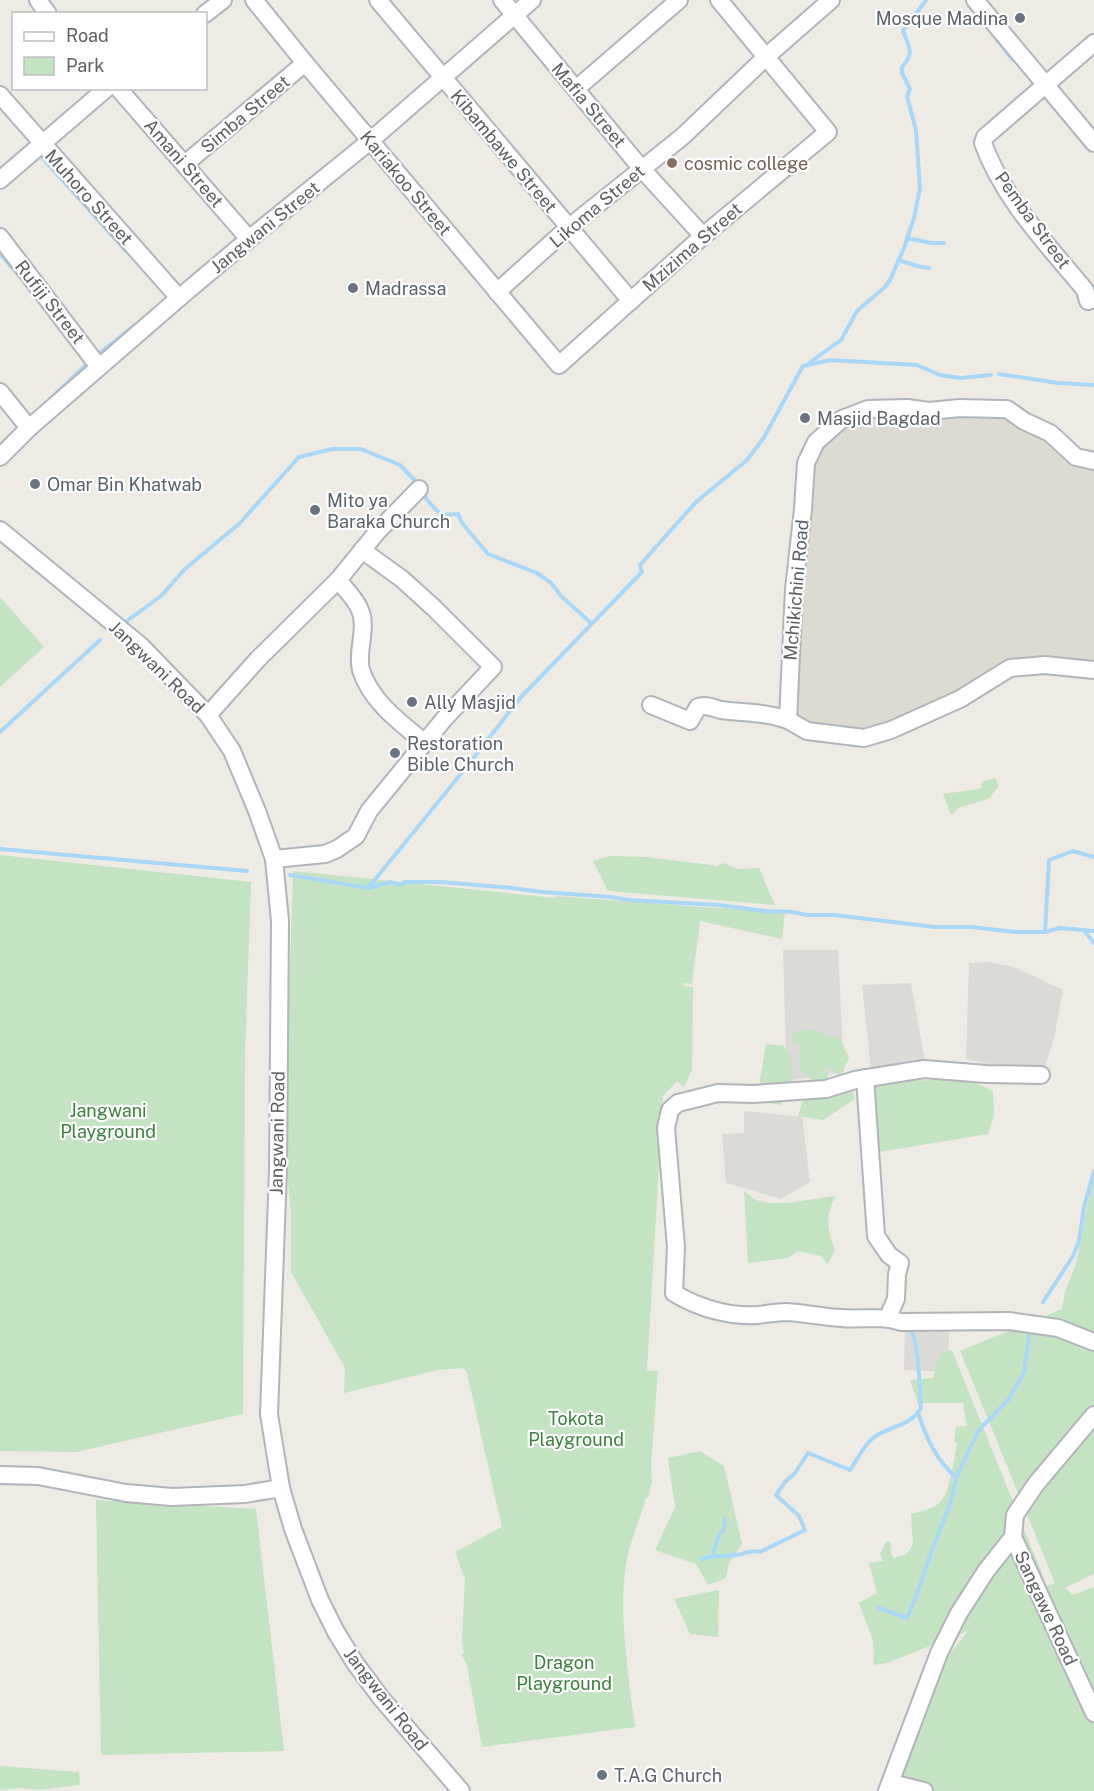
<svg xmlns="http://www.w3.org/2000/svg" width="1094" height="1791" font-family="'Public Sans',sans-serif">
<style>
.industrial{fill:#dcdad6}
.education{fill:#dddad2}
.green{fill:#c3e3c2}
.lines{fill:none;stroke-linecap:round;stroke-linejoin:round}
.stream{stroke:#a9d7f8;stroke-width:4}
.minor-casing{stroke:#b1b4b8;stroke-width:20}
.minor{stroke:#fff;stroke-width:16}
.worship-dot{fill:#6b7280;stroke:#fff;stroke-width:2}
.education-dot{fill:#8d6e63;stroke:#fff;stroke-width:2}
.labels{text-anchor:middle;dominant-baseline:central;stroke-width:4.5;stroke-linejoin:round;paint-order:stroke}
.worship-label{font-size:18px;fill:#5b616d;stroke:#fff;text-anchor:start}
.street-label{font-size:18px;fill:#5c5f63;stroke:#fff}
.education-label{font-size:18px;fill:#785e54;stroke:#fff;text-anchor:start}
.park-label{font-size:18px;fill:#3c823e;stroke:#fff}
</style>
<rect width="100%" height="100%" fill="#edebe4"/>
<g class="industrial">
<polygon points="783,950 838,950 844,1072 787,1081"/>
<polygon points="988,962 1014,967 1063,990 1054,1039 1045,1067 1009,1068 966,1059 969,963"/>
<polygon points="911,983 925,1062 871,1069 862,985"/>
<polygon points="744,1111 802,1117 810,1182 781,1199 726,1183 722,1134 744,1133"/>
<polygon points="905,1327 949,1328 948,1372 904,1370"/>
</g>
<polygon class="education" points="999,409 1094,465 1094,665 1010,659 995,665 965,686 885,724 862,731 819,729 796,719 797,584 810,451 843,422 867,414"/>
<g class="green">
<polygon points="0,597 44,647 0,687"/>
<polygon points="995,778 999,786 992,794 991,798 958,808 951,815 943,794 978,789 981,788 982,782"/>
<polygon points="0,855 251,882 245,1054 243,1414 76,1452 0,1451"/>
<polygon points="610,856 646,857 712,865 716,867 723,863 738,869 759,868 775,905 608,891 593,861"/>
<path d="M293,871L556,898V896L700,907L785,911L782,939L700,921L692,984L683,983L684,986L693,987L692,1070L684,1087L677,1081L663,1096L647,1370L658,1371L651,1465L652,1481L648,1498H646C640,1520 629,1543 626,1565C618,1612 629,1679 635,1727L482,1747L467,1665L461,1654L464,1653L462,1641L465,1579L455,1552L502,1527L467,1373L463,1368L438,1370L344,1393L345,1368L291,1272V1210L281,1121L289,1001Z"/>
<polygon points="814,1030 840,1039 849,1058 840,1076 827,1066 829,1091 813,1082 799,1068 800,1044 793,1044 792,1036 797,1031"/>
<polygon points="766,1044 784,1046 791,1057 792,1088 784,1092 781,1105 769,1103 757,1097"/>
<polygon points="968,1079 993,1091 994,1115 988,1134 879,1152 868,1082"/>
<polygon points="849,1082 855,1099 823,1120 798,1116 804,1096"/>
<path d="M1094,1170V1574L1065,1588L1073,1595L1094,1587V1791H881L918,1694L968,1631L887,1663L874,1665L873,1640L859,1603L877,1593L869,1563L883,1561L880,1554L886,1542L890,1541L891,1554L894,1558L907,1554L913,1544L911,1514C921,1511 936,1509 942,1500C951,1488 954,1458 957,1443L954,1441L956,1427L967,1426L963,1403H918L910,1380L933,1378L939,1354L952,1350L1047,1586L1055,1583L960,1351L1062,1309L1065,1292L1076,1264Z"/>
<path d="M744,1191C749,1194 754,1200 760,1201C780,1207 814,1198 836,1196C825,1217 827,1228 835,1250L828,1264L821,1256L798,1251L788,1258L748,1263Z"/>
<polygon points="700,1451 724,1466 742,1544 729,1563 726,1578 708,1585 696,1564 655,1550 675,1507 668,1458"/>
<polygon points="96,1500 256,1509 284,1751 101,1755"/>
<polygon points="719,1590 718,1637 690,1634 674,1599"/>
<polygon points="0,1766 79,1772 80,1785 38,1790 19,1788 0,1790"/>
</g>
<g class="lines">
<g class="stream">
<polyline points="975,11 1012,59 1018,62"/>
<polyline points="39,154 126,251"/>
<polyline points="907,238 931,243 944,243"/>
<polyline points="0,254 21,278"/>
<polyline points="898,260 917,266 929,268"/>
<polyline points="96,356 135,325"/>
<path d="M809,363L841,340L857,311L885,287L890,280L904,248L914,218L920,188L916,130L907,96L910,89L902,73V67C915,52 909,48 903,31L926,0"/>
<polyline points="999,374 1058,383 1094,385"/>
<polyline points="44,405 88,363"/>
<polyline points="423,492 427,500 441,515 458,514 462,523 488,554 537,573 551,583 561,596 591,623"/>
<polyline points="127,621 161,596 185,569 240,523 299,457 332,449 361,449 400,465 419,485"/>
<polyline points="0,732 100,640"/>
<polyline points="0,849 247,871"/>
<polyline points="290,875 368,888 391,882 399,885 405,882 440,882 512,888 542,892 611,897 629,900 719,905 765,911 793,912 806,915 834,915 935,927 971,927 1015,932 1045,932 1060,928 1094,931"/>
<polyline points="368,888 460,775 521,697 642,572 640,565 696,502 746,461 763,439 803,366 830,360 917,365 940,375 960,378 991,375"/>
<polyline points="1045,932 1049,860 1073,851 1094,857"/>
<polyline points="1085,932 1094,943"/>
<polyline points="1043,1302 1073,1256 1079,1241 1084,1207 1094,1171"/>
<polyline points="956,1478 978,1431 1009,1399 1024,1372 1030,1329"/>
<polyline points="713,1555 719,1534 724,1530 725,1519"/>
<path d="M702,1559C714,1555 724,1557 736,1555C746,1554 750,1549 760,1552L805,1530L799,1516L776,1495L785,1482L795,1473L808,1453L850,1470C857,1460 863,1446 873,1438C887,1427 909,1426 919,1411"/>
<path d="M879,1608L907,1618C917,1597 923,1575 931,1553C940,1526 952,1507 956,1478C935,1457 928,1442 918,1413L921,1408C919,1387 920,1343 909,1327"/>
</g>
<g class="minor-casing">
<g id="minor">
<polyline points="38,0 48,14"/>
<polyline points="254,0 305,63 559,365 703,236 828,132 719,0"/>
<polyline points="378,0 631,301"/>
<polyline points="502,0 641,168 703,236"/>
<polyline points="975,0 1094,143"/>
<polyline points="205,14 223,0"/>
<path d="M1094,43L985,137L983,143C1003,199 1048,245 1085,290L1088,301L1094,298"/>
<polyline points="118,88 249,239"/>
<polyline points="576,89 679,0"/>
<polyline points="0,95 179,298"/>
<polyline points="185,164 305,63"/>
<polyline points="0,180 107,88"/>
<polyline points="0,237 99,367"/>
<polyline points="497,292 568,228 682,137 767,56 831,0"/>
<polyline points="0,392 29,428"/>
<polyline points="0,457 29,428 179,298 249,239 370,141 532,0"/>
<polyline points="1094,461 1076,457 1050,433 1024,421 1007,409 1000,409 960,408 929,411 907,408 868,409 842,419 816,442 806,463 803,509 794,589 788,720 807,731 864,738 891,730 960,699 1010,668 1045,665 1094,670"/>
<polyline points="0,530 141,646 208,715 232,751 257,811 274,859 280,921 278,1170 269,1414 281,1488 293,1529 320,1600 336,1632 355,1663 381,1698 461,1791"/>
<path d="M338,580C345,589 356,599 360,610C368,628 356,652 361,670C371,702 401,723 425,743"/>
<path d="M651,705L690,721L698,707C706,704 713,708 721,710C744,713 766,712 788,720"/>
<polyline points="208,715 258,659 338,580 378,531 419,489"/>
<polyline points="274,859 325,854 337,849 356,836 369,811 444,719 493,667 434,608 402,579 362,550"/>
<path d="M1041,1075L986,1074L924,1069L855,1080L826,1089L753,1094L718,1093L678,1103L670,1110L666,1128L676,1247L674,1293C698,1308 730,1317 758,1315C768,1314 776,1312 786,1312C805,1313 823,1317 841,1318C863,1320 880,1315 901,1322L1009,1321L1058,1328L1094,1342"/>
<polyline points="865,1078 876,1236 889,1255 900,1263 897,1274 896,1299 888,1317"/>
<polyline points="0,1475 38,1476 126,1493 172,1497 245,1494 281,1488"/>
<polyline points="1013,1537 1094,1713"/>
<polyline points="891,1783 924,1791"/>
<polyline points="887,1791 939,1653 959,1613 986,1571 1013,1537 1015,1515 1036,1484 1094,1415"/>
</g>
</g>
<use href="#minor" class="minor"/>
</g>
<g class="worship-dot">
<circle cx="1020" cy="18" r="6"/>
<circle cx="353" cy="288" r="6"/>
<circle cx="805" cy="418" r="6"/>
<circle cx="35" cy="484" r="6"/>
<circle cx="315" cy="510" r="6"/>
<circle cx="412" cy="702" r="6"/>
<circle cx="395" cy="753" r="6"/>
<circle cx="602" cy="1775" r="6"/>
</g>
<circle class="education-dot" cx="672" cy="163" r="6"/>
<g class="labels">
<g class="worship-label">
<text x="1008" y="18" text-anchor="end">Mosque Madina</text>
<text x="365" y="288">Madrassa</text>
<text x="817" y="418">Masjid Bagdad</text>
<text x="47" y="484">Omar Bin Khatwab</text>
<text x="327" y="500">Mito ya<tspan x="327" dy="21">Baraka Church</tspan></text>
<text x="424" y="702">Ally Masjid</text>
<text x="407" y="743">Restoration<tspan x="407" dy="21">Bible Church</tspan></text>
<text x="614" y="1775">T.A.G Church</text>
</g>
<g class="street-label">
<text transform="translate(589 105) rotate(50)">Mafia Street</text>
<text transform="translate(245 114) rotate(-40)">Simba Street</text>
<text transform="translate(504 151) rotate(50)">Kibambawe Street</text>
<text transform="translate(184 163) rotate(49)">Amani Street</text>
<text transform="translate(406 183) rotate(50)">Kariakoo Street</text>
<text transform="translate(89 197) rotate(48)">Muhoro Street</text>
<text transform="translate(597 206) rotate(-40)">Likoma Street</text>
<text transform="translate(1033 220) rotate(54)">Pemba Street</text>
<text transform="translate(265 227) rotate(-39)">Jangwani Street</text>
<text transform="translate(692 247) rotate(-41)">Mzizima Street</text>
<text transform="translate(50 302) rotate(52)">Rufiji Street</text>
<text transform="translate(796 590) rotate(-85)">Mchikichini Road</text>
<text transform="translate(157 667) rotate(44)">Jangwani Road</text>
<text transform="translate(277 1133) rotate(-89)">Jangwani Road</text>
<text transform="translate(1046 1608) rotate(65)">Sangawe Road</text>
<text transform="translate(386 1699) rotate(52)">Jangwani Road</text>
</g>
<g class="education-label">
<text x="684" y="163">cosmic college</text>
</g>
<g class="park-label">
<text x="108" y="1110">Jangwani<tspan x="108" dy="21">Playground</tspan></text>
<text x="576" y="1418">Tokota<tspan x="576" dy="21">Playground</tspan></text>
<text x="564" y="1662">Dragon<tspan x="564" dy="21">Playground</tspan></text>
</g>
</g>
<rect x="12" y="12" width="195" height="78" fill="#ffffff" stroke="#bebfc1" stroke-width="1.5"/>
<rect x="24" y="32" width="30" height="9" fill="#ffffff" stroke="#bebfc1" stroke-width="1.5"/>
<text x="66" y="42" font-size="18" fill="#5c5f63">Road</text>
<rect x="24" y="57" width="30" height="18" fill="#c3e3c2" stroke="#bebfc1" stroke-width="1.5"/>
<text x="66" y="72" font-size="18" fill="#5c5f63">Park</text>
</svg>
